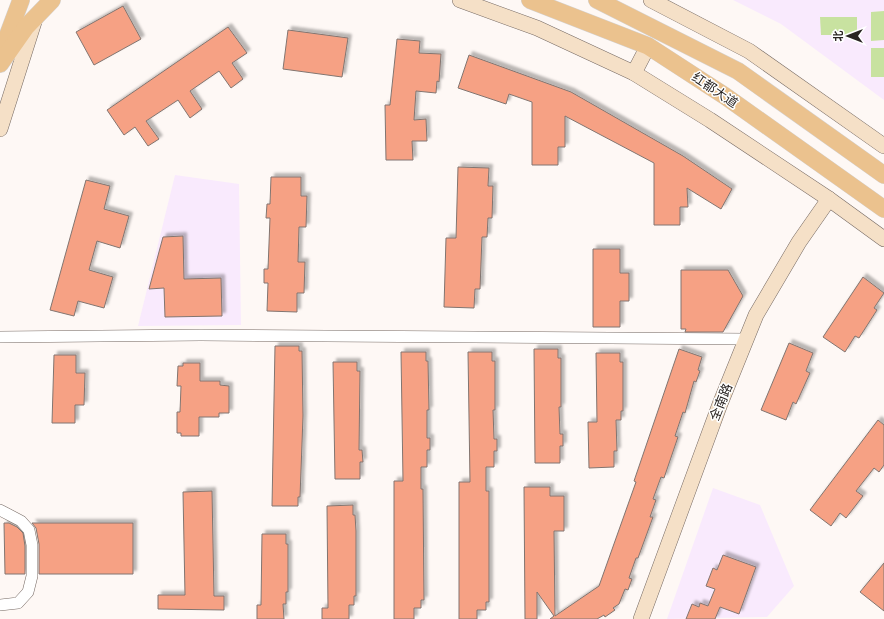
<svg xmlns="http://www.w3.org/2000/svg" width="884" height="619" font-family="'Space Grotesk','Noto Sans SC',sans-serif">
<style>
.education{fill:#f9eafd}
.green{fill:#c8e2a0}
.building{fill:#f6a184;stroke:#827570;filter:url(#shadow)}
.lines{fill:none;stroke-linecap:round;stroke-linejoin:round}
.street-casing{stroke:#766a64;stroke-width:12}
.secondary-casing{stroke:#766a64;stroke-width:16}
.primary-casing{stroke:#d4d3d3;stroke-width:18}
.street{stroke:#fff;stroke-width:11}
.secondary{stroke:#f5e0c7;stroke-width:15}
.primary{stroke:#ebc28e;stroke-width:17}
.labels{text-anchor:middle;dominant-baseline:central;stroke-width:3;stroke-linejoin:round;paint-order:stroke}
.street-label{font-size:13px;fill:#292422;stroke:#fff}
</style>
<defs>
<filter id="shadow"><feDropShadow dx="3.5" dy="-3.5" stdDeviation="1" flood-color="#0004"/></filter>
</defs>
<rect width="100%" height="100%" fill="#fef8f5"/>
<g class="education">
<polygon points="733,0 884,0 884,100 781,24"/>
<polygon points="175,175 239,184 241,325 138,326"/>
<polygon points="713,488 760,505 794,586 767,617 667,619"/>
</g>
<g class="green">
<polygon points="884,11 884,40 871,41 871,12"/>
<polygon points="820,17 857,17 857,35 821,35"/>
<rect x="871" y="48" width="13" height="29"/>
</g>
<g class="building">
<polygon points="123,6 141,39 94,65 76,32"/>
<polygon points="228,27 247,53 232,63 243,79 231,88 219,71 190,91 202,109 190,118 178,100 146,121 159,139 148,146 135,127 124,135 107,110"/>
<polygon points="288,30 348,38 342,77 283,69"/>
<polygon points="397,39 420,41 419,53 441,54 439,82 437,81 436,93 416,91 414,120 426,119 427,141 412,141 413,160 386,160 385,105 390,105"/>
<polygon points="469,55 571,92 683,156 732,189 721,209 687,188 688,207 680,207 680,225 654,225 654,163 565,116 565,147 558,147 558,165 532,165 532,102 509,94 506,104 458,88"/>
<polygon points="458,167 489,168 488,186 493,186 492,218 488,218 487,237 482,237 480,289 475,289 474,308 444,307 446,238 456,238"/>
<polygon points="271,177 301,177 301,196 307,196 306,227 299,227 298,262 305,262 304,293 297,293 297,312 267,311 268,283 264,283 264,269 268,269 270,218 266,218 267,204 270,204"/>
<polygon points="86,180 110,186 104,209 129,216 120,248 97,241 89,270 113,277 104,308 78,301 74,316 50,310"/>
<polygon points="183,236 184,279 221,278 222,316 165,317 164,288 149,289 163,237"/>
<polygon points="593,249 620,249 620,273 629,273 629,301 620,301 620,327 593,327"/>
<polygon points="681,270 728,270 743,296 723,332 685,332 686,329 681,329"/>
<polygon points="863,277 884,293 874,308 877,310 859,338 855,336 845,352 823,337"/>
<polygon points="789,343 813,353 806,371 810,373 796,404 793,402 786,420 761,410"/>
<polygon points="275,346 299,346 299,351 302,351 303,416 300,497 298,497 298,506 272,506"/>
<polygon points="534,349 558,349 558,358 561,358 561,407 559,407 560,434 563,434 563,446 560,446 560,463 535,463"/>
<polygon points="679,349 702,357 698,370 700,371 696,382 694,381 685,413 683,412 675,436 678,437 664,478 661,477 653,499 656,500 650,517 653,517 638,558 636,558 629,578 632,579 628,590 625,589 619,604 613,608 615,610 605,617 604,615 597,619 550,619 554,616 537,592 537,619 525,619 524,487 550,487 550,496 564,496 564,531 554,531 555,616 599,586 636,482 634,481"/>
<polygon points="401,352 426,352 426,361 428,361 429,410 427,410 427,438 430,438 430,450 427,450 427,467 421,467 421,489 423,489 424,600 421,600 421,608 414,608 414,619 394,619 394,481 403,481"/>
<polygon points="468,352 492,352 492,361 495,361 495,410 493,410 494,439 497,439 497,451 494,451 494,467 486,467 486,491 489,491 489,602 486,602 486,610 477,610 477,619 459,619 459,482 470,482"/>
<polygon points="596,353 620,353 620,362 623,362 623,411 621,411 621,420 616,420 617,451 614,451 614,467 589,468 588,422 597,422"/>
<polygon points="54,355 76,355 76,373 85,373 84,405 75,405 75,423 52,423"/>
<polygon points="333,362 357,362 357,371 360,371 359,450 362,450 363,462 360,462 360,479 335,479"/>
<polygon points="183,363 200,363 200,381 220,381 220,385 229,386 229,413 219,413 219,417 199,417 199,436 181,436 181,433 177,433 177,412 180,412 181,386 177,386 178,366 183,366"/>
<polygon points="878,420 884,425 884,465 879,472 874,468 856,491 863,496 846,518 840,513 831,526 810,510"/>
<polygon points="212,491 214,596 224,596 224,610 158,609 158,595 185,595 183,492"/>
<polygon points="353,505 353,515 355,515 356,531 356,596 354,596 354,605 349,605 349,619 322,619 322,608 328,608 327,506"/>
<polygon points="4,523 9,523 17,527 23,533 25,546 25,574 5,574"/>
<polygon points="32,523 133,523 133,574 39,574 39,544 36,528"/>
<polygon points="262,534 286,534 286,544 288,544 288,592 286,592 286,604 283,604 284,619 257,619 257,605 261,605"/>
<polygon points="723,555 756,567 739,614 720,607 715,619 686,619 692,604 699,607 700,603 708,606 715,589 706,586 713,568 717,570"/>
<polygon points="884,563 884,611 860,592"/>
</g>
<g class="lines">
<g class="street-casing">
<g id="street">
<polyline points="0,337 201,335 746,339"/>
<polyline points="0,510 21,521 29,530 32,545 32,576 28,592 18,603 0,605"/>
</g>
</g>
<g class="secondary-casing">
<g id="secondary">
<polyline points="460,0 537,28 634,73 710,120 829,199 884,239"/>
<polyline points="651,0 749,51 884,146"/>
<polyline points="634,73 648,46"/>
<polyline points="0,129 35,19"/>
<polyline points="641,619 720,404 756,315 799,242 829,199"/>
</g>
</g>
<g class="primary-casing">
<g id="primary">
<polyline points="530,0 648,46 725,96 884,209"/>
<polyline points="597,0 738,71 884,175"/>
<polyline points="3,48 21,0"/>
<polyline points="0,64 26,27 52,0"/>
</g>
</g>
<use href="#street" class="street"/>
<use href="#secondary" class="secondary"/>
<use href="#primary" class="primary"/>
</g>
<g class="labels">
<g class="street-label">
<text transform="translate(715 90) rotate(34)">红都大道</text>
<text transform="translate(721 402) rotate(-68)">全南路</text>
</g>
</g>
<g transform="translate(848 36) rotate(270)" stroke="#ffffff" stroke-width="3" paint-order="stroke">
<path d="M0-3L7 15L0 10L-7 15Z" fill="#292422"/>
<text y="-6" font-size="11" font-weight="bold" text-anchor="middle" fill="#292422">北</text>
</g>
</svg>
